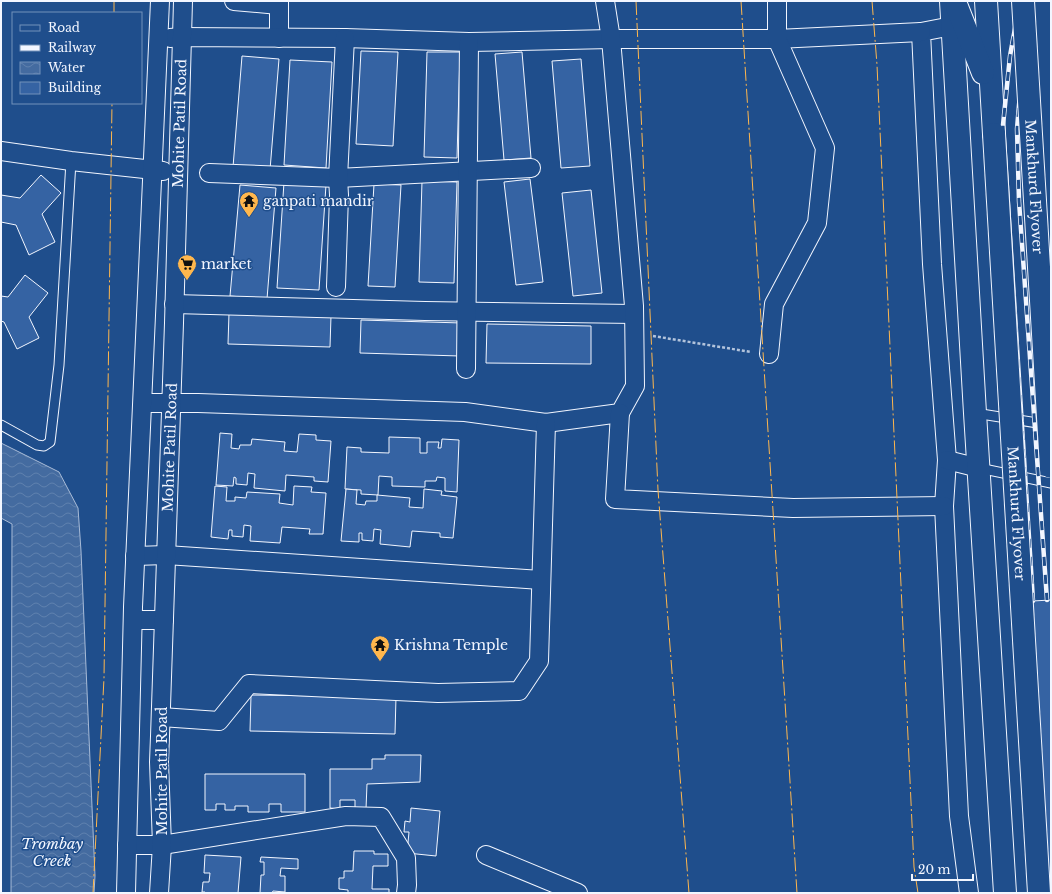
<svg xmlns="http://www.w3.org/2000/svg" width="1052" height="894" font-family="'Libre Baskerville',serif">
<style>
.water{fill:url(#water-waves);stroke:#a8bbd7}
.building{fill:#3563a3;stroke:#f2f6ff}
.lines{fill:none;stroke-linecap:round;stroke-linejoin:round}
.lane-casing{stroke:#f2f6ff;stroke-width:11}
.street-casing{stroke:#f2f6ff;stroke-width:20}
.highway-casing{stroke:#f2f6ff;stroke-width:24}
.path{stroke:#b3c4dc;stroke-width:2.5;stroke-dasharray:3 2;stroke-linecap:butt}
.lane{stroke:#1f4e8c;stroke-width:9}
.street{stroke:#1f4e8c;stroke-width:18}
.highway{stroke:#1f4e8c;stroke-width:22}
.rail-casing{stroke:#f2f6ff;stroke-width:4.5}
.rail{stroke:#1f4e8c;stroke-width:3;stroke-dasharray:9;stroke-linecap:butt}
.highway-bridge-casing{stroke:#f2f6ff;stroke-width:24;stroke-linecap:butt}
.highway-bridge{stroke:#1f4e8c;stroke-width:22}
.power{stroke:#ffb74d;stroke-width:1;stroke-dasharray:14 3 2 3;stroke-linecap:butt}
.labels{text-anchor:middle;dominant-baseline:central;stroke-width:3;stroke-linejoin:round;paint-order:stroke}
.street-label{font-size:14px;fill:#f2f6ff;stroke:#1f4e8c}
.poi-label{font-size:14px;fill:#f2f6ff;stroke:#1f4e8c;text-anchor:start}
.water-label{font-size:15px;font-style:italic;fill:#f2f6ff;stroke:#1f4e8c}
</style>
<defs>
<pattern id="water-waves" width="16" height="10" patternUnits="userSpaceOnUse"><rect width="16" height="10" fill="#446ba0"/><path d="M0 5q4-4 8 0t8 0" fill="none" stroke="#5f81ae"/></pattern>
</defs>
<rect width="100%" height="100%" fill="#1f4e8c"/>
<polygon class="water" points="1,443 59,472 78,508 81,551 95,876 94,893 11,893 12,524 1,518"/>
<g class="building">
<polygon points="361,51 398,52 393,146 356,144"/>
<polygon points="427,52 460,52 457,158 424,157"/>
<polygon points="522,52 531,158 504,160 495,54"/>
<polygon points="242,56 279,59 270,170 233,167"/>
<polygon points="581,59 590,166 561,168 552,61"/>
<polygon points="290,60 332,62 326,168 284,165"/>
<polygon points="41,175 61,193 42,214 55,242 29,255 16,225 1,222 1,195 20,198"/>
<polygon points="530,179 543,282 516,285 504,182"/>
<polygon points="422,181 457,182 454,283 419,282"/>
<polygon points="284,182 326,185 319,290 277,288"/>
<polygon points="374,184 401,185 395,287 368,286"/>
<polygon points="240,185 276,188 267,299 230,296"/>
<polygon points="591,190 602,293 573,296 562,193"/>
<polygon points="25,275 48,293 29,317 39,338 17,349 4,322 1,321 1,296 8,297"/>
<polygon points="229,313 331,316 330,347 228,344"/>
<polygon points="361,320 462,323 460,356 360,353"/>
<polygon points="487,324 591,326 591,364 486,363"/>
<polygon points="220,433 232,434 231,448 239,449 240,445 251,445 252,439 285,442 284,451 297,452 299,434 316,435 316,440 331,441 328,482 314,481 314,477 286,475 285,491 254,488 255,474 248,473 247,485 236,484 236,478 234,477 233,486 216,485"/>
<polygon points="389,437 420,438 420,453 427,453 427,442 439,442 438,448 441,448 442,439 459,440 457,492 445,491 445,478 437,477 436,481 425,481 425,487 392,486 392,477 379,476 378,495 361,494 361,490 345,489 347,447 361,448 361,452 389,453"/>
<polygon points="215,486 227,487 226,501 235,501 235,497 246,498 247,492 280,494 279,503 293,505 294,486 312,487 311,492 326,493 323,534 309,534 310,529 282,527 280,543 250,541 251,526 244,525 243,537 232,536 232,530 229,530 228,539 211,537"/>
<polygon points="346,489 357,490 356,504 365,505 366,501 377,501 377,495 410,498 409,507 423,508 424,489 442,491 441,495 457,497 453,538 440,537 440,533 412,531 410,547 380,544 381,530 374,529 373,541 362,540 362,533 359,533 359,542 341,541"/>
<polygon points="1051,600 1051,893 1030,893 1014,602"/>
<polygon points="251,695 396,697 395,734 250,731"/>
<polygon points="385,755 421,755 420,782 367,784 366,809 355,809 355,800 340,800 340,809 330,808 330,769 372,769 372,759 385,759"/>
<polygon points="205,774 305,774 305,812 281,812 281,804 269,804 269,812 248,812 248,806 235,806 235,810 225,810 225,804 216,804 216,810 205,810"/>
<polygon points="411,808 440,811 436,856 407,853 409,832 404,832 405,821 410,822"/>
<polygon points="354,851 374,851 374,854 388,854 388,866 373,866 372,889 389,889 389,893 348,893 348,890 339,889 339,878 344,878 344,871 353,871"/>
<polygon points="205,855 241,857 238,893 205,893 205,892 202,892 203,882 209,882 210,873 204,873"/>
<polygon points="261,857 298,859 298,869 281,868 280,876 285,876 285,892 273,891 272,893 260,893 261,875 264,875 264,862 260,862"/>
</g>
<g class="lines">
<g class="lane-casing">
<g id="lane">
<polyline points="975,413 1050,425"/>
<polyline points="1,425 37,445 44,446 50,442 59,365 71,161"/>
<polyline points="979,468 1051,483"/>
</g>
</g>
<g class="street-casing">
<g id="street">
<polyline points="234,1 279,5"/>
<polyline points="279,1 279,38"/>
<polyline points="952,26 921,32 932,264 947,460 944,506 959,816 969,893"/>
<polyline points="170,38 182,37 345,38 469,42 611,39 777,39 921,32"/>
<polyline points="1,151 71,161 163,171"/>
<polyline points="209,173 338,178 531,168"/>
<polyline points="336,287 339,195 338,178 345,38"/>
<polyline points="174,304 425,311 634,314"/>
<polyline points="769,354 774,304 817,223 825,148 777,39 777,1"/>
<polyline points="466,369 469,42"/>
<polyline points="143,403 198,403 465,412 546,423 620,413 635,386 634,306 611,39 605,1"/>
<polyline points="620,413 615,499 793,508 944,506"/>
<polyline points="947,460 979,468"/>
<polyline points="135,556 166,555 541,580"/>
<polyline points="133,620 164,620"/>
<polyline points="161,717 219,721 249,684 438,693 519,691 539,661 546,423"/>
<polyline points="127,845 162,845 346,816 381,817 406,858 407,885 406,893"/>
<polyline points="486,855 578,893"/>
<polyline points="126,893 133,607 160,1"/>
<path id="s1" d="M159,893L162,845L159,762L160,736L174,323L183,1"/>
</g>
</g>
<g class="highway-casing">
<g id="highway">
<polyline points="951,1 975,413 1005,893"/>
<polyline points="986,1 994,134"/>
<polyline points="957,7 983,73"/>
</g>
</g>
<polyline class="path" points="653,336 751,352"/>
<use href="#lane" class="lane"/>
<use href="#street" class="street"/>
<use href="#highway" class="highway"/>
<g class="rail-casing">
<g id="rail">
<polyline points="1020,1 1010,56 1003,125 1033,601"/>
<polyline points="1033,1 1023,58 1017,129 1019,201 1047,600"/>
</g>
</g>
<use href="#rail" class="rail"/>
<g class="highway-bridge-casing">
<g id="highway-bridge">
<path id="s2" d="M1023,1L1051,467"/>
<path id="s3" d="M994,134L1039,893"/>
</g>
</g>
<use href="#highway-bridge" class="highway-bridge"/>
<g class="power">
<polyline points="636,1 658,490 689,893"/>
<polyline points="741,1 797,893"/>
<polyline points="872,1 877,65 914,867 918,893"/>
<polyline points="114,13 114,1"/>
<polyline points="93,893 104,678 112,103"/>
</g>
</g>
<defs>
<g id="temple-pin" transform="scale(1)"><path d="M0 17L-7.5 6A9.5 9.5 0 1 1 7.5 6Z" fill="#ffb74d" stroke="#1f4e8c"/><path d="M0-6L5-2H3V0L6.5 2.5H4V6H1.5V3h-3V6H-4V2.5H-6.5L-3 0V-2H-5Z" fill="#111"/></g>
<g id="supermarket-pin" transform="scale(1)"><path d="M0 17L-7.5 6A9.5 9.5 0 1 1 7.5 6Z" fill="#ffb74d" stroke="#1f4e8c"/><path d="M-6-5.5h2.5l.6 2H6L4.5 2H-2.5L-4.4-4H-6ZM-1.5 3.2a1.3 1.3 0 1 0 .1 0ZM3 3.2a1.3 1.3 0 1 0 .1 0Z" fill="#111"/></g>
</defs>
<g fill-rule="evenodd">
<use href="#temple-pin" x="249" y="201"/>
<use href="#supermarket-pin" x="187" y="264"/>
<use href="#temple-pin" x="380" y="645"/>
</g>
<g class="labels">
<g class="street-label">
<text stroke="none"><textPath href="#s1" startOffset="770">Mohite Patil Road</textPath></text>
<text stroke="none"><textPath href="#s2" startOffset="186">Mankhurd Flyover</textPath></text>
<text stroke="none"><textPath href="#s1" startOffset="446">Mohite Patil Road</textPath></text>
<text stroke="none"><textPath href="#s3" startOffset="380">Mankhurd Flyover</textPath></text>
<text transform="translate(162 771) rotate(-90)">Mohite Patil Road</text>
</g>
<g class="poi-label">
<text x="263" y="201">ganpati mandir</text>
<text x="201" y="264">market</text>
<text x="394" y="645">Krishna Temple</text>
</g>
<g class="water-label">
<text x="52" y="843">Trombay<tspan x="52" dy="17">Creek</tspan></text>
</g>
</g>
<rect width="1052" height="894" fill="none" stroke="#f2f6ff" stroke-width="4"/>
<rect x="12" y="12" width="130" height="92" fill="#1f4e8c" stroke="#7391ba"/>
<rect x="20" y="25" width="20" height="6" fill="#1f4e8c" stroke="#7391ba"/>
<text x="48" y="32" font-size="12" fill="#f2f6ff">Road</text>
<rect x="20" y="45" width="20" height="6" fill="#f2f6ff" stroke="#7391ba"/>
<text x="48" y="52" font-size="12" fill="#f2f6ff">Railway</text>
<rect x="20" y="62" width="20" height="12" fill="url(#water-waves)" stroke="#7391ba"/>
<text x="48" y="72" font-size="12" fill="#f2f6ff">Water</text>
<rect x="20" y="82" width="20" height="12" fill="#3563a3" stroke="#7391ba"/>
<text x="48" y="92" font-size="12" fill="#f2f6ff">Building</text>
<path d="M912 874v6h61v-6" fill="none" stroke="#f2f6ff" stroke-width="2"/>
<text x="918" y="874" font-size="12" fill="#f2f6ff" stroke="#1f4e8c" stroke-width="3" paint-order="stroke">20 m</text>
</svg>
